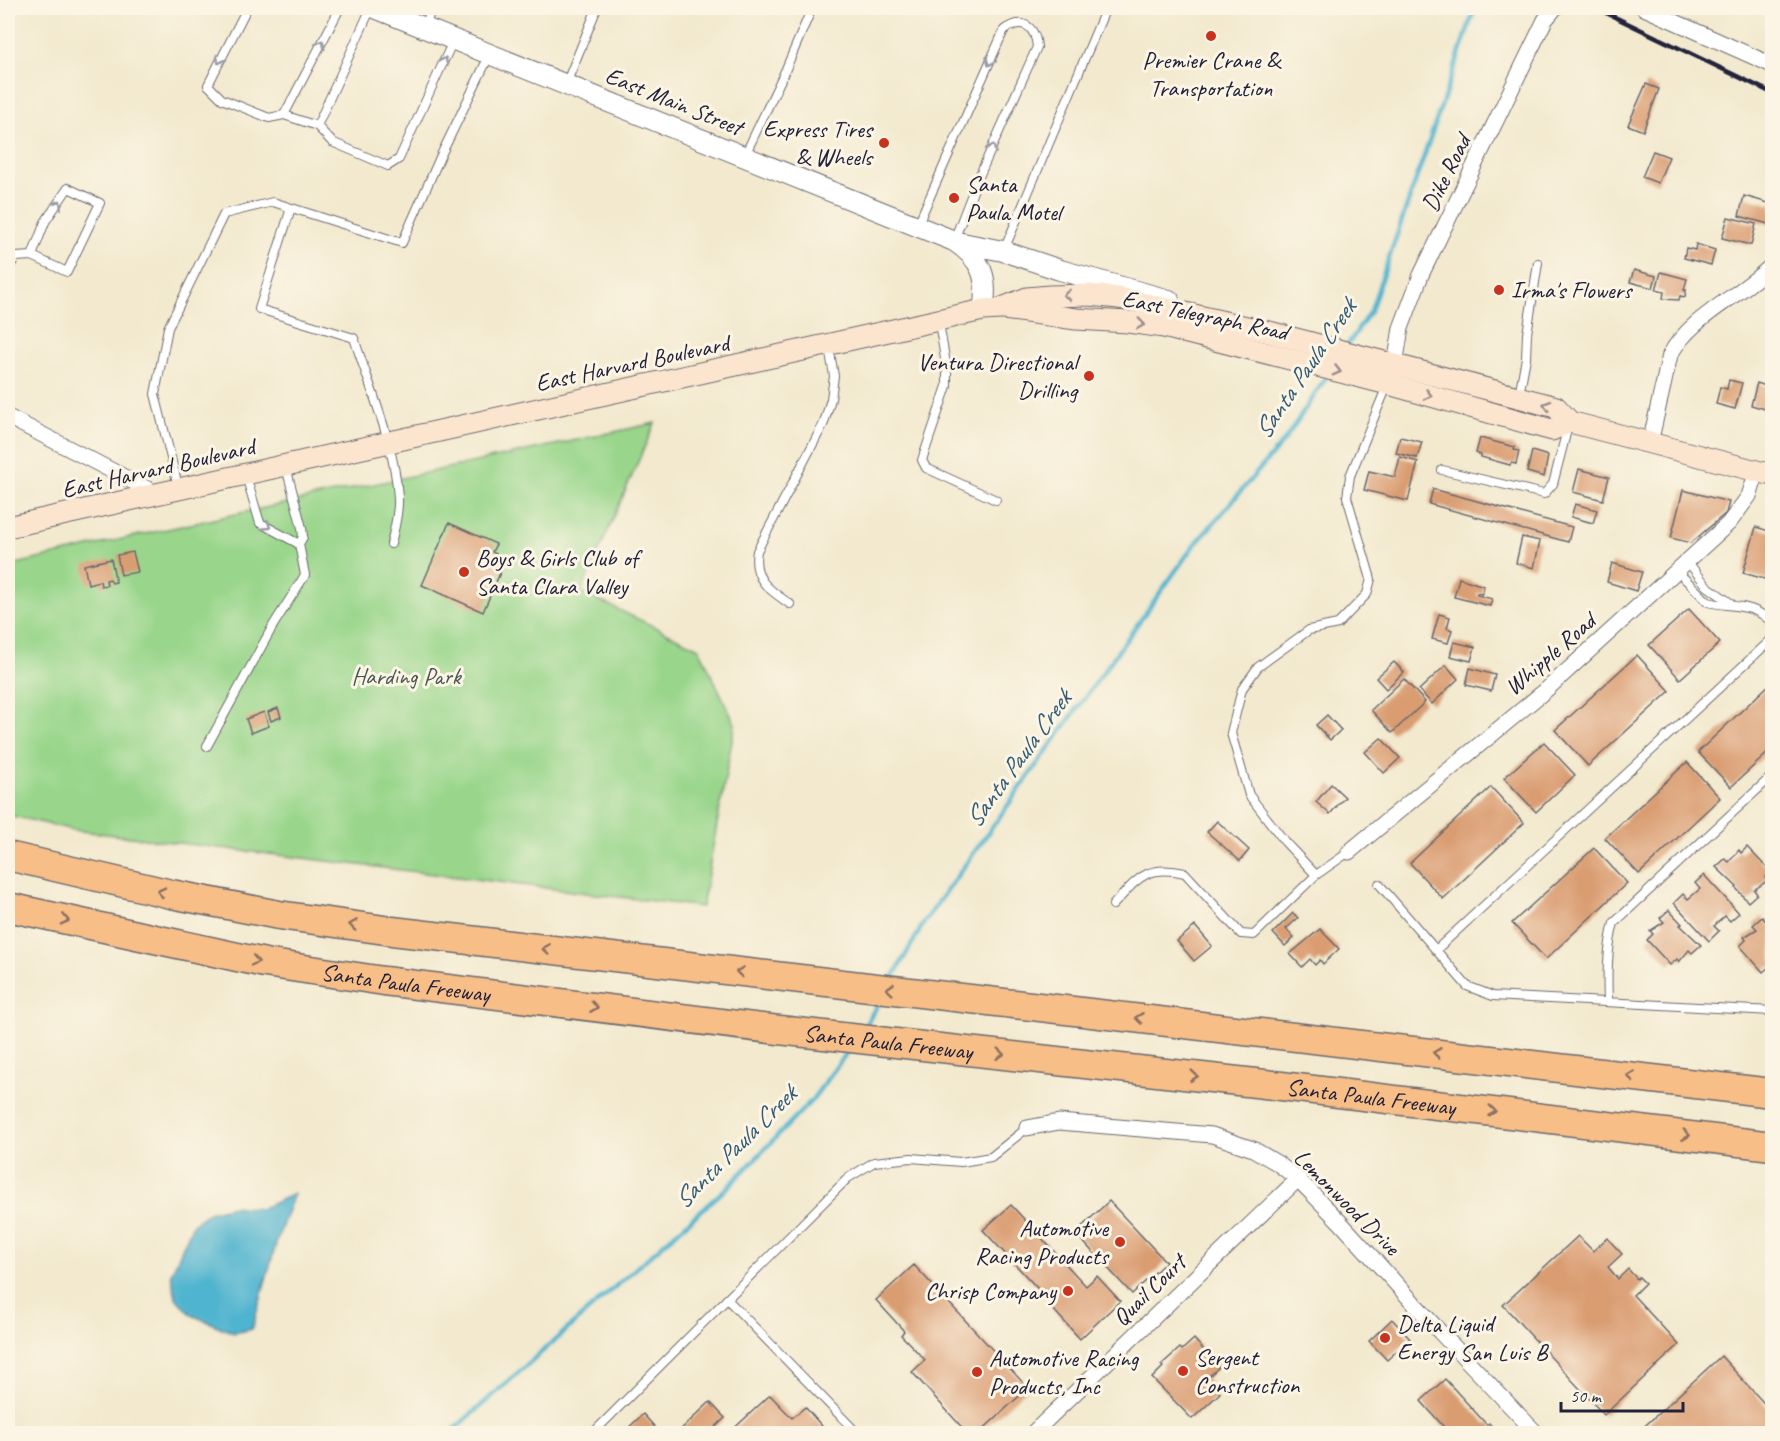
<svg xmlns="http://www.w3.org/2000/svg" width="1780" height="1441" font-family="Caveat,sans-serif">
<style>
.green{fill:#99d68b;stroke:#5e7c63;stroke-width:1.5}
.water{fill:#50b4cf;stroke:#396b85;stroke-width:1.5}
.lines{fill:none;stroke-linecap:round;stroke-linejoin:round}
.stream{stroke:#50b4cf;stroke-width:4.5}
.building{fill:#da9d72}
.service-casing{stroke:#6b686e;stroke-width:10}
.minor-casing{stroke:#6b686e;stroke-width:17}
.tertiary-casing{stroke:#6b686e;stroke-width:22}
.secondary-casing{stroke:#6b686e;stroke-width:23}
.motorway-casing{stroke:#6b686e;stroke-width:31}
.service{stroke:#fff;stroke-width:8}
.minor{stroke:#fff;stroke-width:15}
.tertiary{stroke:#fff;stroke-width:20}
.secondary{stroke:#fce5cf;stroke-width:21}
.motorway{stroke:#f7be87;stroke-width:28}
.rail{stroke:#22223b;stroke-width:4.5}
.oneway{stroke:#9c9ca7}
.oneway2{stroke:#9a8d8c}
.oneway3{stroke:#8c7061}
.poi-dot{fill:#c8321e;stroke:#fcf5e5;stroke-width:2}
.labels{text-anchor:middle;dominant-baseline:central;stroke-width:6;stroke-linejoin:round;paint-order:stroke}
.poi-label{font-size:24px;fill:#22223b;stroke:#fcf5e5;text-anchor:start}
.street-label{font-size:24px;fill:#22223b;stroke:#fcf5e5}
.park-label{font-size:24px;fill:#465853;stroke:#fcf5e5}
.water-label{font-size:26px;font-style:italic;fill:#345c76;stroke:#fcf5e5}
</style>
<rect width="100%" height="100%" fill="#fcf5e5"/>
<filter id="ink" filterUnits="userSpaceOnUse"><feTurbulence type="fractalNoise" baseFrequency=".0167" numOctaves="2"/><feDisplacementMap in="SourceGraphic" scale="12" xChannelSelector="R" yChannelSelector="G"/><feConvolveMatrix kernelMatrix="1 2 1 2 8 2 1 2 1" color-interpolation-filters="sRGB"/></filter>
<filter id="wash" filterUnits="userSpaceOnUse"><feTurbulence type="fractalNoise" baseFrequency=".008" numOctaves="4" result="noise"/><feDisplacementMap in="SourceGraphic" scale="24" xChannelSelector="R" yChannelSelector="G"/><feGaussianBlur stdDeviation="1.35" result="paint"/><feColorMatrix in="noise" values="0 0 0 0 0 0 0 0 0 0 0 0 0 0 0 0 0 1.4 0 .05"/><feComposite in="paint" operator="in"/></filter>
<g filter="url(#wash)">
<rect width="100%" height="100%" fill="#f2e9ce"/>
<polygon class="green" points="655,423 581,592 699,648 735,724 702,907 74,830 8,815 8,566 131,537"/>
<polygon class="water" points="294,1194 278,1237 252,1329 234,1333 192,1315 176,1298 171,1274 193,1224 209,1212 233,1206 260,1209"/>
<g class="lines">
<g class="stream">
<polyline points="1347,346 1371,310 1475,8"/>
<polyline points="892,979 925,921 1192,548 1284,441 1327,376"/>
<polyline points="862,1031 881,999"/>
<polyline points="449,1434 730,1185 812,1100 851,1047"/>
</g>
</g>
<g id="blocks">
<g class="building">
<polygon points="1646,84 1659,89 1643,131 1628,125"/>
<polygon points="1653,151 1669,157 1658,183 1642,177"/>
<polygon points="1744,196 1772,204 1772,225 1739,216"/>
<polygon points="1728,217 1756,224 1751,245 1722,238"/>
<polygon points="1696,244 1715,250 1711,265 1684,258 1686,248 1695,250"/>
<polygon points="1634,270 1656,276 1653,288 1630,282"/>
<polygon points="1661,272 1687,279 1684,290 1686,290 1685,297 1680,296 1679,300 1663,299 1664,292 1656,290"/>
<polygon points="1729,380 1742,383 1735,409 1716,404 1720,387 1727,389"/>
<polygon points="1757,383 1772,388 1772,411 1751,405"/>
<polygon points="1400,437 1422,442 1417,458 1396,453"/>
<polygon points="1480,438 1515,447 1514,450 1519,451 1516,464 1511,463 1510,465 1481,457 1481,455 1476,453"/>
<polygon points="1532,451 1548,456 1544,477 1527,472"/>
<polygon points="1400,457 1418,462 1408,501 1364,490 1369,471 1395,477"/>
<polygon points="1579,469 1609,477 1603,500 1573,492"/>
<polygon points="1433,489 1572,527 1568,542 1429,504"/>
<polygon points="1683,490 1729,502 1726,513 1691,543 1671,538"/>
<polygon points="1575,504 1597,510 1593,523 1571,517"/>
<polygon points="449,523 496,544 492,552 506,559 483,612 422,585"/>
<polygon points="1756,527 1772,532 1772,581 1743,573"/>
<polygon points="1522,537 1540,541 1534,568 1516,563"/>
<polygon points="133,552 138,572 121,575 117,555"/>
<polygon points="111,559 116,582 112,583 110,579 106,580 107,585 101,586 100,581 88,584 84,565"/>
<polygon points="1612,563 1642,572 1636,591 1607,582"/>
<polygon points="1459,578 1484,586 1482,594 1477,593 1477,595 1492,599 1490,606 1454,597"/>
<polygon points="1689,609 1720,643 1680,679 1649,645"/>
<polygon points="1439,614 1450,617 1447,628 1452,630 1448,643 1432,639"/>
<polygon points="1454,642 1475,647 1471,661 1450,656"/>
<polygon points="1637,655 1670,691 1588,766 1555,730"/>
<polygon points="1394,662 1404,672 1386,689 1376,678"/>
<polygon points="1446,665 1458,679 1432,704 1419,690"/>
<polygon points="1470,668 1495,675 1491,691 1466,685"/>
<polygon points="1404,679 1425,702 1392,733 1371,710"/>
<polygon points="1772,682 1772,749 1731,787 1698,752"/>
<polygon points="278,708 281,717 271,721 268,712"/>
<polygon points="264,712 269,726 251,733 246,719"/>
<polygon points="1327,715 1341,730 1330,740 1316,725"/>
<polygon points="1381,738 1400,758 1384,773 1365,752"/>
<polygon points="1544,742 1575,775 1536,812 1504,778"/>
<polygon points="1687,762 1720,798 1639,874 1605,838"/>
<polygon points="1331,784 1345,797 1330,814 1316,802"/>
<polygon points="1491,787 1524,823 1443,899 1410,863"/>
<polygon points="1217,821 1249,850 1240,861 1207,832"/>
<polygon points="1747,847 1771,872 1765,878 1767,881 1754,890 1757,894 1748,902 1736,888 1737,887 1716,867 1725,859 1729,862 1739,850 1741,853"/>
<polygon points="1594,848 1627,883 1546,959 1512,923"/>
<polygon points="1704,875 1739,913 1730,921 1725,916 1714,926 1719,931 1709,941 1674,903 1683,894 1688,899 1700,889 1695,883"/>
<polygon points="1669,910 1682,924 1680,925 1701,945 1692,953 1689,950 1679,962 1677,959 1670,965 1647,940 1653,934 1650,931 1664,922 1660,918"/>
<polygon points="1293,913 1298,918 1286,929 1294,938 1285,946 1273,933"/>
<polygon points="1762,917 1772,928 1772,969 1770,966 1763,972 1740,946 1746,940 1744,937 1757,929 1753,925"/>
<polygon points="1195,926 1212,946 1194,961 1177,941"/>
<polygon points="1320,929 1339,949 1323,964 1320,960 1315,965 1310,959 1302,967 1290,954"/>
<polygon points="1109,1201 1166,1262 1132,1294 1075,1233"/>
<polygon points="1011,1205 1086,1286 1097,1276 1120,1301 1080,1339 1051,1307 1053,1305 983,1230"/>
<polygon points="1578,1236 1593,1251 1607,1238 1622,1254 1608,1267 1618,1279 1628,1269 1637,1279 1639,1277 1645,1283 1633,1295 1679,1345 1604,1415 1503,1305"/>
<polygon points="914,1265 1028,1388 978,1434 968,1434 912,1372 925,1360 901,1335 904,1331 876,1300"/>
<polygon points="1392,1319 1410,1339 1387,1360 1369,1341"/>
<polygon points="1194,1339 1219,1367 1206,1379 1220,1393 1192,1419 1152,1378 1163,1367 1161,1365 1180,1348 1182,1350"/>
<polygon points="1721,1356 1772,1412 1772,1434 1636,1434"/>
<polygon points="1445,1379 1487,1425 1489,1423 1498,1434 1450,1434 1421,1401"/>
<polygon points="770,1395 792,1418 805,1407 829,1434 728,1434"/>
<polygon points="710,1402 725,1418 708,1434 676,1434"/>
<polygon points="643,1414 661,1434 622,1434"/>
</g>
</g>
</g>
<g filter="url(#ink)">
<use href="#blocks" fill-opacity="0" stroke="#6b686e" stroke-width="1.5"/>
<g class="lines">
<g class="service-casing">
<g id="service">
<polyline points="247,8 208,85 222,99 269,118 284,115 340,8"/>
<polyline points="425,26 432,8"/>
<polyline points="566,84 597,8"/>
<polyline points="284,115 317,126 332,142 388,166 399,159 453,41"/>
<polyline points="317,126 371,8"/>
<polyline points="745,155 785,71 812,8"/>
<path d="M291,208L259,309L354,338C370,388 395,445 398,498C399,513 394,530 391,544"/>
<path d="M917,226L1004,30C1023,17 1035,26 1037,47L977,181L954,240"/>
<polyline points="1004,250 1106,8"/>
<polyline points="8,268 16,257 32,256 67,272 100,203 68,188 45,222 32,256"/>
<polyline points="939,323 947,370 947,386 922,460 926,468 996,500"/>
<polyline points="1519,395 1526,358 1527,334 1538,263"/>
<polyline points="1442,470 1544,494 1553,484 1568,426"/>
<polyline points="246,476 260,523 299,544 303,537 302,528 286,467"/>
<polyline points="178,486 155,394 168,328 224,214 273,202 402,243 441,155 490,54"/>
<polyline points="1687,561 1707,586 1732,604"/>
<path d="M1677,571L1708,602C1732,608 1753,602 1772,623"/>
<path d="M790,604C769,590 752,579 757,551L824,423L831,399L834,376L829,347"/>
<polyline points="207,746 274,624 305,575 299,544"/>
<polyline points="1316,875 1285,842 1249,795 1231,733 1242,689 1258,667 1309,630 1338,624 1367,594 1371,579 1347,497 1350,476 1387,386"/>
<polyline points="1379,884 1467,986 1493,996 1772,1011"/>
<path d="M1113,905C1138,879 1145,864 1185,873L1241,934L1254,935L1316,875L1349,852"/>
<polyline points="1436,950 1772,639"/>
<path d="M1608,1002C1607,975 1607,949 1614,923L1772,776"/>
<polyline points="727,1299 858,1434"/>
<polyline points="592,1434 848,1178 874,1162 911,1158 961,1162 991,1157 1027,1128"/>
</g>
</g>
<g class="minor-casing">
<g id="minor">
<polyline points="1644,8 1772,65"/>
<polyline points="1395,365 1401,328 1421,275 1545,20 1555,8"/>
<polyline points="8,417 159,495"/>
<path d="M1650,443L1670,355C1690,317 1742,295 1772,265"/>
<polyline points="1349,852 1546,690 1729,523 1749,496 1757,471"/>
<polyline points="1027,1128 1059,1122 1212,1135 1253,1149 1277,1163 1298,1179 1340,1222 1440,1332 1537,1434"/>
<polyline points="1032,1434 1298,1179"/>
</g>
</g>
<g class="tertiary-casing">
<g id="tertiary">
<path d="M375,8L954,241C982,259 989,278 983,310"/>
<polyline points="957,242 1003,251 1060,270 1169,300"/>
</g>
</g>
<g class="secondary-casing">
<g id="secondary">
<polyline points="1004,309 1076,319 1128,322 1164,327 1388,384 1552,430 1570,422"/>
<polyline points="8,527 983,310 1000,309 1027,298 1050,296 1089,295 1119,298 1269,332 1556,407 1570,422 1772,475"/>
</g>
</g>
<g class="motorway-casing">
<g id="motorway">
<polyline points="8,856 171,894 279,915 392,931 1772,1093"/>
<path id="s1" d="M8,907L265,963L384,981L779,1030L1265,1084L1772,1146"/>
</g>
</g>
<use href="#service" class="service"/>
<use href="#minor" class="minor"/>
<use href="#tertiary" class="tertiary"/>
<use href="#secondary" class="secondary"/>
<use href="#motorway" class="motorway"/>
<polyline class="rail" points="1596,8 1772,93"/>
</g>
<defs><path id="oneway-chevron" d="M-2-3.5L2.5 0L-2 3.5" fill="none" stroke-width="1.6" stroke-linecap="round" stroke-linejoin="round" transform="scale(1.5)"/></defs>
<g class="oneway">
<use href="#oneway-chevron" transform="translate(321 44) rotate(-63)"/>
<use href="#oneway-chevron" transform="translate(220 60) rotate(117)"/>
<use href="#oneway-chevron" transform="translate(444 61) rotate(-66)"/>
<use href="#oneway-chevron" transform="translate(990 62) rotate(114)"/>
<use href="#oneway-chevron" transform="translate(992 148) rotate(-66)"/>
<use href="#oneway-chevron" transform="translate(58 204) rotate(-57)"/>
<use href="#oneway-chevron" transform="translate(267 526) rotate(33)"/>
</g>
<g class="oneway2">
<use href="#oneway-chevron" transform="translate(1067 295) rotate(178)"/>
<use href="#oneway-chevron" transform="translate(1141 324) rotate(8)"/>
<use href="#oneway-chevron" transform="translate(1337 371) rotate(15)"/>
<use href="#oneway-chevron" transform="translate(1428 395) rotate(15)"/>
<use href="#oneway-chevron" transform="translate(1547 405) rotate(-163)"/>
</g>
<g class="oneway3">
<use href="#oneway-chevron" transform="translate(161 892) rotate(-167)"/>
<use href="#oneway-chevron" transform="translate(65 920) rotate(13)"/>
<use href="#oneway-chevron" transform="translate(353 925) rotate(-172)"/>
<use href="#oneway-chevron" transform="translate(546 949) rotate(-173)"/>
<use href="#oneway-chevron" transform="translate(255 961) rotate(12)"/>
<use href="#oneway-chevron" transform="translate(740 972) rotate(-173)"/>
<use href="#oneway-chevron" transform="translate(890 989) rotate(-174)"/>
<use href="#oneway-chevron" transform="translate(594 1007) rotate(7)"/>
<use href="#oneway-chevron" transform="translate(1139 1018) rotate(-173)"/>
<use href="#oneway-chevron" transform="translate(1437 1053) rotate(-173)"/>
<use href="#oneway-chevron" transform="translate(1000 1054) rotate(6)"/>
<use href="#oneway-chevron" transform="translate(1194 1076) rotate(6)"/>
<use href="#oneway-chevron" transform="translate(1631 1076) rotate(-173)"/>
<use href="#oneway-chevron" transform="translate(1492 1111) rotate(7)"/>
<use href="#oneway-chevron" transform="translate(1686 1135) rotate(7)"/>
</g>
</g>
<g class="poi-dot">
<circle cx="1211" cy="36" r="6"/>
<circle cx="884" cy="143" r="6"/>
<circle cx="954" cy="198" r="6"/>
<circle cx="1499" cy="290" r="6"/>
<circle cx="1089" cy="376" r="6"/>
<circle cx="464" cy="572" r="6"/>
<circle cx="1120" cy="1242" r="6"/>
<circle cx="1068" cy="1291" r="6"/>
<circle cx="1385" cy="1338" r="6"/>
<circle cx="1183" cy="1371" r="6"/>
<circle cx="977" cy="1372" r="6"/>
</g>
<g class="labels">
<g class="poi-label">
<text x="1211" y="60" text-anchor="middle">Premier Crane &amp;<tspan x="1211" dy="28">Transportation</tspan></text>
<text x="872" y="129" text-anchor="end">Express Tires<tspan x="872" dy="28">&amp; Wheels</tspan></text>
<text x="966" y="184">Santa<tspan x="966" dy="28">Paula Motel</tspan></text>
<text x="1511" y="290">Irma's Flowers</text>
<text x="1077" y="362" text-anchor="end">Ventura Directional<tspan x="1077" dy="28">Drilling</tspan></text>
<text x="476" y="558">Boys &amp; Girls Club of<tspan x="476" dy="28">Santa Clara Valley</tspan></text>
<text x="1108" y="1228" text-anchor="end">Automotive<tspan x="1108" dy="28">Racing Products</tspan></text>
<text x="1056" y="1291" text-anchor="end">Chrisp Company</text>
<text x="1397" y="1324">Delta Liquid<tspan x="1397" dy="28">Energy San Luis B</tspan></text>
<text x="1195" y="1357">Sergent<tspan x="1195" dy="28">Construction</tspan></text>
<text x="989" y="1358">Automotive Racing<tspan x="989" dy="28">Products, Inc</tspan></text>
</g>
<g class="street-label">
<text transform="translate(674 101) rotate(22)">East Main Street</text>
<text transform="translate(1446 173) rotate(-64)">Dike Road</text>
<text transform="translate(1205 315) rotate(12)">East Telegraph Road</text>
<text transform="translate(632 363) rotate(-12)">East Harvard Boulevard</text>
<text transform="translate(158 468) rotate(-13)">East Harvard Boulevard</text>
<text transform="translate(1550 654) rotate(-41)">Whipple Road</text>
<text stroke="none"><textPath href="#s1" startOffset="405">Santa Paula Freeway</textPath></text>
<text stroke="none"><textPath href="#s1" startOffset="891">Santa Paula Freeway</textPath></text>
<text stroke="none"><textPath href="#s1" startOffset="1377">Santa Paula Freeway</textPath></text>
<text transform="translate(1347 1202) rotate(45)">Lemonwood Drive</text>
<text transform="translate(1149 1290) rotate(-44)">Quail Court</text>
</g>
<g class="park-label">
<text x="406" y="676">Harding Park</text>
</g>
<g class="water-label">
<text transform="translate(1305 369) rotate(-56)">Santa Paula Creek</text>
<text transform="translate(1018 759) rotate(-54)">Santa Paula Creek</text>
<text transform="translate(735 1147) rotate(-45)">Santa Paula Creek</text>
</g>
</g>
<rect width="1780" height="1441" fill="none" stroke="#fcf5e5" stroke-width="30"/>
<path d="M1561 1402v9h122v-9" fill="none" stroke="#22223b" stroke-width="3"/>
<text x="1570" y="1402" font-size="18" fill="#22223b" stroke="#fcf5e5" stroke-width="4.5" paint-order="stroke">50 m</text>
</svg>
